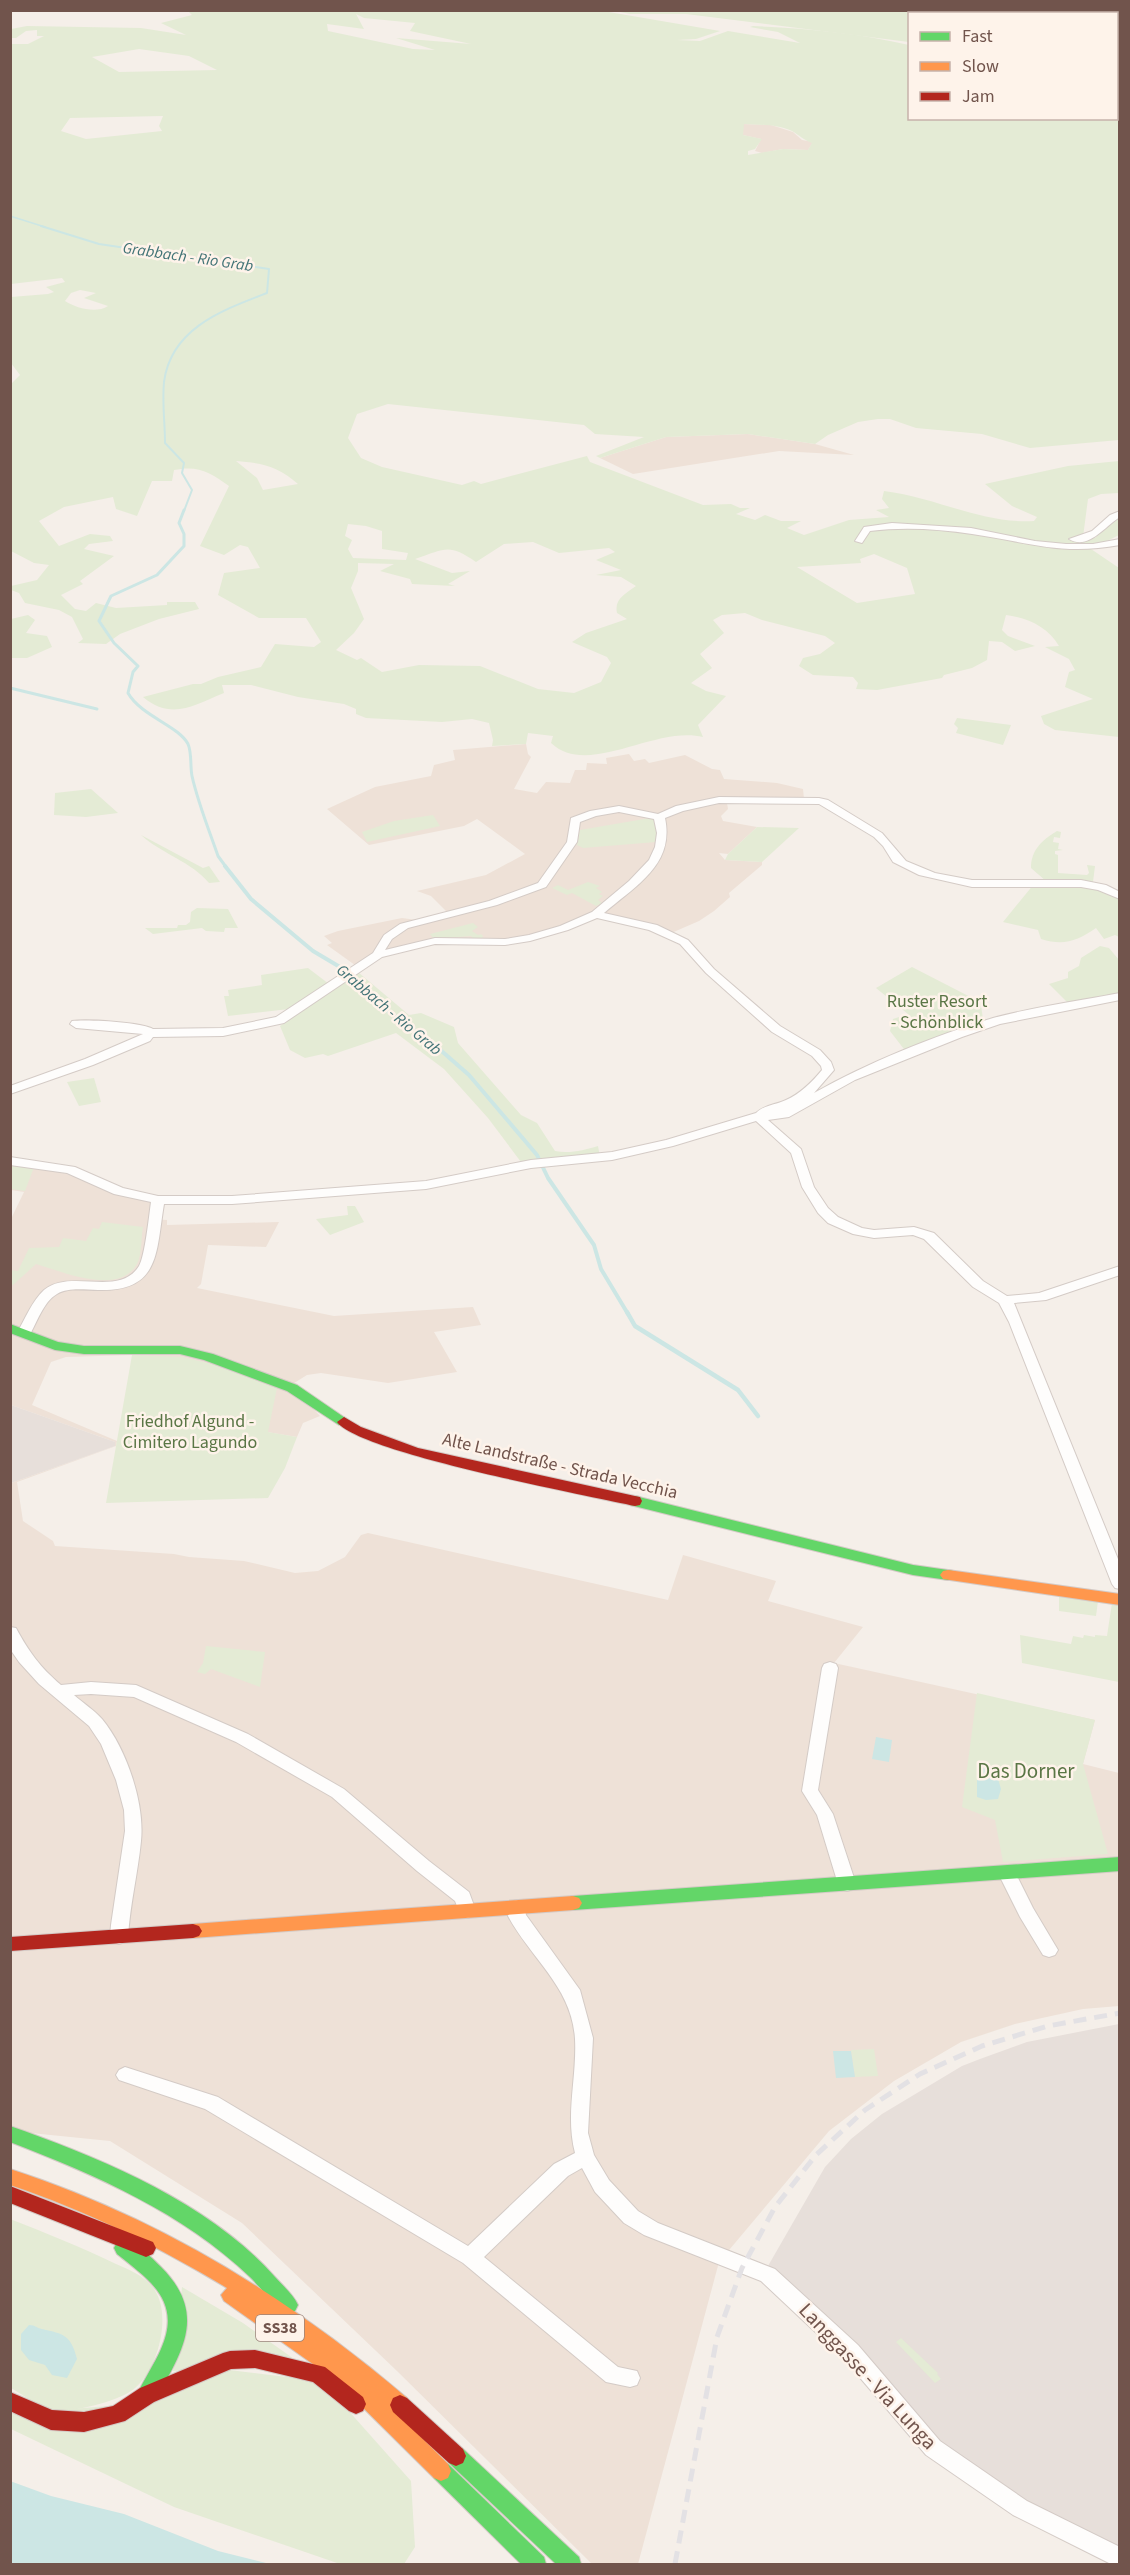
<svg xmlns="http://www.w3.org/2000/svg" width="1130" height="2575" font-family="'Source Sans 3',sans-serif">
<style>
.residential{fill:#eee1d7}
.industrial{fill:#e7dfda}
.green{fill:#e4ebd5;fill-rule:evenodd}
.water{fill:#cce6e4}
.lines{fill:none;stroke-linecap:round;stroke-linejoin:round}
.stream-far4{stroke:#cce6e4;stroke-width:1.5}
.stream-far3{stroke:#cce6e4;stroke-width:2}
.stream-far2{stroke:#cce6e4;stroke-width:3}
.stream-far1{stroke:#cce6e4;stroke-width:4}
.stream{stroke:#cce6e4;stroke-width:4.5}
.street-casing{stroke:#d4cbc6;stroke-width:2}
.fast-casing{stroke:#d4cac6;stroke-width:2}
.slow-casing{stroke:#d4cac6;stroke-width:2}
.jam-casing{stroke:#d4cac6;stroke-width:2}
.street{fill:#fefdfc;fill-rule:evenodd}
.fast{fill:#63d668;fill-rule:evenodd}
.slow{fill:#ff974d;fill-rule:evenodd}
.jam{fill:#b3261e;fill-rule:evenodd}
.rail{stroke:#e3e1e4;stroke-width:5;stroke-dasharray:13 8;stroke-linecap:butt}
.labels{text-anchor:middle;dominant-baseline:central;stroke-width:5;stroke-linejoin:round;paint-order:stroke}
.far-water-label{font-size:16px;font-style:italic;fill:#417376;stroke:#fef3ea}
.shield{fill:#fef3ea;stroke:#9b847b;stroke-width:1.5}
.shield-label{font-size:16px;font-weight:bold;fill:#71544c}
.park-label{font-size:18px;fill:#5a7645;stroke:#fef3ea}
.street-label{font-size:18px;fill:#71544c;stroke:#fef3ea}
.near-park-label{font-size:21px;fill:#5a7645;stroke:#fef3ea}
.near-street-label{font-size:21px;fill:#71544c;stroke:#fef3ea}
</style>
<rect width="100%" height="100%" fill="#f5efe9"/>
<g class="residential">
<polygon points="743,124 771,125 793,132 802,140 813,142 808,150 783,149 762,153 755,151 761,139 743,135"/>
<polygon points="748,434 815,444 854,455 779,451 633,474 600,458 666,437"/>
<polygon points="526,744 528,754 531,757 514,789 537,793 546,782 570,783 575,770 586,770 587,763 607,764 606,758 629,754 634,761 645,759 649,763 685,755 712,769 720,770 724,779 777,783 803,789 804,799 734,799 727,803 728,809 721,816 723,821 757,827 728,854 719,853 725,860 762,862 762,865 729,893 730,897 714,911 699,921 669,934 596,914 564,928 518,940 452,940 378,955 359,968 327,945 332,943 324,936 338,931 402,918 424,921 449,914 431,896 417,891 486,875 525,854 477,819 464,826 369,845 327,809 375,787 431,776 434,765 455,760 453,750"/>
<polygon points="11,1161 35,1164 148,1200 152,1203 151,1219 167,1220 167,1225 279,1222 266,1247 208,1245 201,1284 197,1288 334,1316 473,1307 481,1325 434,1332 457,1372 388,1383 321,1373 307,1375 291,1385 320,1416 303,1423 297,1437 267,1432 132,1355 66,1357 51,1362 32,1405 117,1441 116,1446 17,1482 23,1521 53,1541 55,1546 174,1554 189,1557 244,1561 295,1573 318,1571 345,1557 361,1535 368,1533 668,1600 683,1555 776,1581 768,1601 863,1627 834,1663 1095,1720 1083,1764 1119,1773 1119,2006 1083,2009 1015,2024 961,2042 894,2081 829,2131 719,2262 638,2564 592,2564 397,2371 242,2223 110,2141 11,2131 11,1483 115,1446 115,1442 11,1405 10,1221 24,1192 11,1190"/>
</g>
<g class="industrial">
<polygon points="11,1405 115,1442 115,1446 11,1483"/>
<polygon points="1119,2024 1119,2553 1030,2507 948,2449 797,2289 768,2266 825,2167 851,2139 882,2114 962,2066 980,2059 1027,2042"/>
</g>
<g class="green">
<path d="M187,10H597L720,31L696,39L677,40L700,41L728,31L800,43L778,32L750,27L753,26C805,28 859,33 909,45L910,118H1116L1117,45H1119V440L1030,448L982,434L916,428L890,419H878L858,422L828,435L815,444L748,434L666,437L600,458L596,456L644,437L595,434L584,425L388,404L357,414L348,438L361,458L382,467L462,485L474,481L481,484L587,456L590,462L703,505L731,504L740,508H750L736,514L755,520L765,515L781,521H801L787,528L804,535L849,520L889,517L876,510L889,508L882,499L884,491C935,497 982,524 1034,521L1037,517L1012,506L985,484L1068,466L1119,461V493L1101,494L1088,499L1083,537L1095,538L1114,518L1119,516V535L1091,549L1119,568V737L1055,730L1044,724L1041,716L1093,699L1065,687L1069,672L1075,670L1069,659L1045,647L1059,646C1048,627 1028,618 1006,615L1002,630L1008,636L1035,646L1015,651L1002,642L989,641L987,660L972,668L944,675L942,678L877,690L856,689L858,683L853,677L813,675L799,666L803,658L820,654L835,643L825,636L762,620L745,613L722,615L713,620L724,633L700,654L712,668L691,683L706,691L726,696L698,725L703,737C655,725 588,778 551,743L553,736L528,733L526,744L492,746L493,740L489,723L472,719L442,722L366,718L356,714V709L344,704L298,697L251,685H222L224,693C194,705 172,721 143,697L193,684H201L218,677L261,667L275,644L314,647L321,642L306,618H259L218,595L224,573L260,568L248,547L240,545L224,555L200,546L229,486C210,472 198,465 174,470L172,481H152L137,516L116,509L113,497L64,507L39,521L59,546L90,534L110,536L113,541L89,544L84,549L114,556L80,581L83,584L61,595L75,609L86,611L96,603L116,608L167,605V602H195L199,609L159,619L120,634L106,644L78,643L83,639L72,617L59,610L25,603L19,593L11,590V586L37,580L49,565L34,563L11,551V384L20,375L11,363V297L48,294L54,292L46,287L65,282L62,278L11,284V44H28L44,36H37V30L26,31L16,38H11V29L27,26L141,28L186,35L161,23L192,15ZM356,14L364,18L415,23L410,31L471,44L396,38L435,50L413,49L328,31L327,24L364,29ZM139,49L189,56L217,70L119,72L92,57ZM163,116L159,126L162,131L86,139L61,131L70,118ZM744,124C760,125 777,124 792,131C799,135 804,140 812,143L808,150L783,149L748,155V151L755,149L762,139L743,135ZM80,290L96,293L84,298L108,306C96,314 76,308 65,301L71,293ZM236,461C262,463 278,466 298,484L263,490L257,478ZM348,524L366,526L382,531V549L408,553L406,560L353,558L348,549L352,540L345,536ZM533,542L559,553L609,548L615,552L596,560L621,570L596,575L621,577L636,586C625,594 614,599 617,613L627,619L586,633L572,642L607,657L611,663L601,682L574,693L538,689L480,666L419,665L382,672L361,658L357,660L336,650L354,633L364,619L351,588L358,571V563L394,564L380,571L410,579L412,584L455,586L448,584L470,571L452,573L415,559C446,549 448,543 476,562L504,544ZM874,554L907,568L915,594L857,603L797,567L861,563L860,559Z"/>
<polygon points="990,10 1006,13 910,14 909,42 686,14 630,14 615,11"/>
<polygon points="28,615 35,620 26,633 47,636 52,647 27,658 11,658 11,619"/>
<polygon points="957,718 1011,725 1003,745 956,733 958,728 954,724"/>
<polygon points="91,789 118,813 86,817 54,815 55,793"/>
<polygon points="433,815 440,826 367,842 362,832 394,821"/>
<polygon points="650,818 656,819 656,842 583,848 577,845 580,830"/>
<polygon points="757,827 799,828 762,862 725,860 728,854"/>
<path d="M1057,831L1061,832L1060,838L1054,837L1053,842L1059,843L1058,849L1063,850L1055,851V854L1058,855V873L1087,875L1089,873L1087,865L1095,866L1093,882L1090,884L1046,881L1031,868C1031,850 1042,840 1057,831Z"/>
<path d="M141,835L203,868L209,866L220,882L209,883C192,862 162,854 141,835Z"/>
<polygon points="588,882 600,886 596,888 602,892 599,894 603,896 598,900 602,903 596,906 572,893 567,895 552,888 558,885 568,890"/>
<path d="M1034,884L1095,886L1119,896V937L1115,935L1104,939L1096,928C1077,941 1064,946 1041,939L1038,930L1003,922Z"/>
<polygon points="197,908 228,909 238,928 225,928 224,932 206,931 202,928 153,934 145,928 177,928 178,925 186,925 190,922 191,912"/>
<polygon points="473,923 478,927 472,931 478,935 481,934 483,936 481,940 474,939 471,936 434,939 430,934"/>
<polygon points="1100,946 1109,948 1119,960 1119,996 1071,1006 1049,984 1068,978 1068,972 1079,966 1081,958"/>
<polygon points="912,967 984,1004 981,1005 983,1019 989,1024 907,1053 890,1031 893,1019 908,1014 876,988"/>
<polygon points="308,968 329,984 289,1009 228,1016 224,996 229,996 228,990 262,985 261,975"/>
<path d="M358,972L409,1015L421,1013L454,1027L458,1043L521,1115L537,1123L555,1151C570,1154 584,1150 598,1146L600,1157L524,1166L488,1118L444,1069L396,1033L328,1056L323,1054L305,1058L290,1050L280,1026Z"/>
<polygon points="94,1078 101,1102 79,1106 67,1082"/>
<polygon points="11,1164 34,1167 25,1191 11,1189"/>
<polygon points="347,1206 355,1206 364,1222 330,1235 316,1219 348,1215"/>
<path d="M102,1222L143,1227C141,1239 142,1254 137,1264C119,1296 63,1272 36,1264L13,1285H11L10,1270L18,1271L29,1248L59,1247L63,1238L86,1241L93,1228L99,1229Z"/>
<polygon points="132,1355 181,1357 212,1364 277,1388 268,1432 297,1437 285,1468 268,1498 106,1503"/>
<polygon points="1059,1597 1098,1601 1096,1616 1059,1611"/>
<polygon points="1112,1603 1119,1605 1119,1682 1022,1663 1020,1635 1071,1644 1073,1636 1083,1638 1084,1635 1095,1637 1095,1635 1107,1636"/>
<polygon points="206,1646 265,1652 260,1687 211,1669 205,1674 197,1672 203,1663"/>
<polygon points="977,1693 1095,1720 1083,1764 1108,1854 1003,1862 995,1820 962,1807"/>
<polygon points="874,2049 878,2076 855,2077 851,2050"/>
<path d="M10,2219C46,2233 81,2247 116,2264C128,2269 142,2275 151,2285C174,2310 159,2369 134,2389C119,2401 70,2414 51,2410C38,2406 23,2395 11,2388Z"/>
<polygon points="182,2287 243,2323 297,2361 173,2371"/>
<polygon points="901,2338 938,2373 937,2374 941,2379 935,2383 896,2342"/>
<polygon points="229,2370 312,2380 347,2409 411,2481 415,2547 404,2564 340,2564 174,2507 11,2429 10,2414 157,2402"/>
</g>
<g class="water">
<polygon points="876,1737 892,1740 889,1762 872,1759"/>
<polygon points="981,1767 996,1772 1001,1789 998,1799 986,1800 977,1797 977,1769"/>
<polygon points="833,2051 851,2051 855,2077 836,2078"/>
<path d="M29,2325C36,2325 36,2328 42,2329C64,2334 71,2335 77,2359L67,2378L52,2375L45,2365L29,2360L21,2350V2334Z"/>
<polygon points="10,2481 51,2496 124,2514 218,2551 270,2564 11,2564"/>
</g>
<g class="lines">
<g class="stream-far4">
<polyline points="1002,10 1017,14"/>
<polyline points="1116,43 1120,44"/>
<polyline points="10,216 45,227"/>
</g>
<path class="stream-far3" d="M41,226L99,244L269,269L267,293C223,310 171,328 164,382C162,402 165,423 165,443L184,463L182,473L192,490L184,511"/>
<g class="stream-far2">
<path d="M184,510L179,523L184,534V546L157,575L111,596L99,621L114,643L138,666L133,672L128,693C141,716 179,726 188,744C192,753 190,766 192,776C198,803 209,830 218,856L226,867"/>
<polyline points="10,688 97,709"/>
</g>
<polyline class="stream-far1" points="225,866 251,899 313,951 345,970 366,995 437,1047 469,1075 537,1155 548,1178 594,1245 601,1269 628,1314"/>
<polyline class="stream" points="627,1312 635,1326 738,1390 758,1416"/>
<g class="street-casing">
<g id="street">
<path d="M1120,511V517C1105,526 1088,551 1069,539L1092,531L1110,515Z"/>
<path d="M892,523L971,528L1035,541L1066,544H1093L1120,539V545C1061,556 1028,542 972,534C939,529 903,527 870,531L862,543L855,541L864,527Z"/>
<path d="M719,797L819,798L828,800L882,833L906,861L935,873L972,880H1081L1106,885L1120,892V899L1098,890L1081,887H972L919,875L893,862L883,846L874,837L819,804L719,803L683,811L665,818C675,865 635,886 604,913L657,925L688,940L714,969L780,1026L820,1050L831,1062L834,1070L814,1093C867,1063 934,1036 993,1018C1034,1007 1078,1001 1120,993V1000L1000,1024L962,1037L855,1080L789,1117L768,1120L801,1149L814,1187L828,1208L838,1217L862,1228L874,1230L914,1227L934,1233L983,1281L1007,1296L1039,1293L1120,1266V1275L1046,1300L1014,1303L1120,1564V1589L1115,1588L1112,1584L1009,1322L999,1303L973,1287L924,1239L913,1235L874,1238L853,1234L828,1223L818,1213L802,1187L791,1153L756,1121L673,1146L612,1160L531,1168L426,1189L232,1204H164C156,1251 161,1292 98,1290C85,1290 69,1287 57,1294C43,1302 37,1323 29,1336H19L17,1333C25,1319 32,1301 44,1290C71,1268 119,1298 139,1266C145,1256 149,1216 151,1202L114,1194L67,1173L10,1165V1157L75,1167L123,1188L158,1196H232L426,1181L531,1160L612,1152L666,1140L756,1113C764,1105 775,1105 786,1100C800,1094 812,1082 822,1070L821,1066L812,1056L772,1032L706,973L680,944L649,930L597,918L568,930L530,941L505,945L435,944L382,957L284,1023L223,1036L153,1037L150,1041L93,1065L10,1094V1086L85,1059L143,1034L76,1028L70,1024L72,1021C85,1019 143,1022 153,1029L223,1028L276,1017L373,953L384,935L400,924L489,901L538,883L567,842L571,818L590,811L619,806L658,814L676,806ZM619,812L654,819L657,833L655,847L649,860L629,881L592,912L560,926L529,935L505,939L435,938L385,950L392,939L408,928L497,905L546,887L577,842L580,822L596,816Z"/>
<path d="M10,1627L16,1628C29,1652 40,1667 61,1685L91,1682L136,1685L248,1734L344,1789L429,1861L469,1892L476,1911L473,1916L467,1918L461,1916L455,1901L417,1871L332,1797L236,1742L134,1697L91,1694L74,1695C83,1703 94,1710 102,1719C126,1748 145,1803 141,1841C138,1873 130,1904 128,1937L125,1942L119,1944L113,1942L110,1937L111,1925L125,1831L124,1810L116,1780L101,1744L89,1726L39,1684L19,1662L10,1649Z"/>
<polygon points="830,1662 836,1664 838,1668 818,1790 833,1814 856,1884 853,1889 847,1891 841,1889 838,1884 817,1815 802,1791 822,1668 824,1664"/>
<polygon points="1007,1866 1013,1868 1033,1908 1055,1945 1058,1950 1055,1955 1049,1957 1043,1955 1020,1917 998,1873 1001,1868"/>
<path d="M517,1900L523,1902L526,1915L580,1990L593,2038L588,2133L594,2155L609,2180L623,2195L638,2211L658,2223L775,2269L858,2345L940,2441L1027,2501L1120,2547V2564H1111L1013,2515L926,2455L844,2359L761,2281L644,2235L624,2223L595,2192L582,2168L568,2176L484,2257L618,2367L637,2371L640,2378L637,2385L630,2387L606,2382L463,2263L205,2109L119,2080L116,2075L119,2070L125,2067L218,2097L468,2246L554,2164L575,2153C565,2115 577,2078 575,2039C572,1987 531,1959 508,1916L511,1902Z"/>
</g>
</g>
<g class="fast-casing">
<g id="fast">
<polygon points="10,1324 58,1342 84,1346 180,1346 213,1354 297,1385 351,1422 349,1425 339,1425 287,1391 204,1360 180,1354 84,1354 55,1350 10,1333"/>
<polygon points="635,1496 913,1565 948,1570 953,1571 956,1575 953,1579 948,1580 913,1575 630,1505 628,1501 630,1497"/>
<polygon points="1120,1857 1120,1871 573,1910 567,1908 564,1903 567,1898 573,1896"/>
<path d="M10,2126C101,2158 210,2203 275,2277C283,2286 293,2294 298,2305L295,2311L288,2314L281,2311C270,2300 261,2288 250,2277C183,2213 96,2175 10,2142Z"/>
<path d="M124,2239C138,2244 151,2257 161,2267C209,2315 181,2353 154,2402L147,2404L140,2402L137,2395C144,2379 154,2365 161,2349C182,2302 151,2281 117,2254L114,2248L117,2242Z"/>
<polygon points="456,2446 463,2449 579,2557 581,2564 556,2564 449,2463 446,2456 449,2449"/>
<polygon points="441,2461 448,2464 544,2557 546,2564 521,2564 434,2478 431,2471 434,2464"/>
</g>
</g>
<g class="slow-casing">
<g id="slow">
<polygon points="948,1570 1120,1594 1120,1605 943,1579 940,1575 943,1571"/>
<polygon points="573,1896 579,1898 582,1903 579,1908 573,1910 193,1938 187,1936 184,1931 187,1926 193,1924"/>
<path d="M10,2169C158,2217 290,2298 407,2398L410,2405L407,2412L397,2413L448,2464L451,2471L448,2478L441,2481L434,2478L334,2379L224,2301L221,2295L227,2288C159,2247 86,2210 10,2185Z"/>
</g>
</g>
<g class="jam-casing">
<g id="jam">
<path d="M344,1417L361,1427L418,1448L635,1496L640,1497L642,1501L640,1505L635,1506C586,1495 360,1453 337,1422Z"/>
<polygon points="193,1924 199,1926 202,1931 199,1936 193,1938 10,1951 10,1937"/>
<polygon points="10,2186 153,2242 156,2248 153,2254 146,2257 10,2203"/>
<polygon points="255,2350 325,2367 363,2397 366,2404 363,2411 356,2414 349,2411 313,2382 255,2368 231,2369 154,2402 125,2421 84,2432 51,2430 10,2411 10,2392 52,2410 84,2412 113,2406 140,2388 223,2353 230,2351"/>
<polygon points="400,2395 407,2398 463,2449 466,2456 463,2463 456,2466 449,2463 393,2412 390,2405 393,2398"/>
</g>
</g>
<use href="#street" class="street"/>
<use href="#fast" class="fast"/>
<use href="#slow" class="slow"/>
<use href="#jam" class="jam"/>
<polyline class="rail" points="675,2564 717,2337 742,2268 775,2207 816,2155 865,2110 920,2074 982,2046 1048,2026 1120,2013"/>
</g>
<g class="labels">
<g class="far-water-label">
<text transform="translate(188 257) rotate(8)">Grabbach - Rio Grab</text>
<text transform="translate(389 1010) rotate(40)">Grabbach - Rio Grab</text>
</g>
<rect class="shield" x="256" y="2315" width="48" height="26" rx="4.5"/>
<g class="shield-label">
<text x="280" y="2328">SS38</text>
</g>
<g class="park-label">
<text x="937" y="1001">Ruster Resort<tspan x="937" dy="21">- Schönblick</tspan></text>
<text x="190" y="1421">Friedhof Algund -<tspan x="190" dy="21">Cimitero Lagundo</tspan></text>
</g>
<g class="street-label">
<text transform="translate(560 1466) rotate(13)">Alte Landstraße - Strada Vecchia</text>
</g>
<g class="near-park-label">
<text x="1026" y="1771">Das Dorner</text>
</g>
<g class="near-street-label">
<text transform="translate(868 2376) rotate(47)">Langgasse - Via Lunga</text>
</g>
</g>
<rect width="1130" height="2575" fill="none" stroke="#71544c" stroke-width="24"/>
<rect x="908" y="12" width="210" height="108" fill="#fef3ea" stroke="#c6b3ab" stroke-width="1.5"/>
<rect x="920" y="32" width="30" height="9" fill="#63d668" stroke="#c6b3ab" stroke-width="1.5"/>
<text x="962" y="42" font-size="18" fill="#71544c">Fast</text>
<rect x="920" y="62" width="30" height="9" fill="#ff974d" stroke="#c6b3ab" stroke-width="1.5"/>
<text x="962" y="72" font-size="18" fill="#71544c">Slow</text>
<rect x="920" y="92" width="30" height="9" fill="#b3261e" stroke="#c6b3ab" stroke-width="1.5"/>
<text x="962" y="102" font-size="18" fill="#71544c">Jam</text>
</svg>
